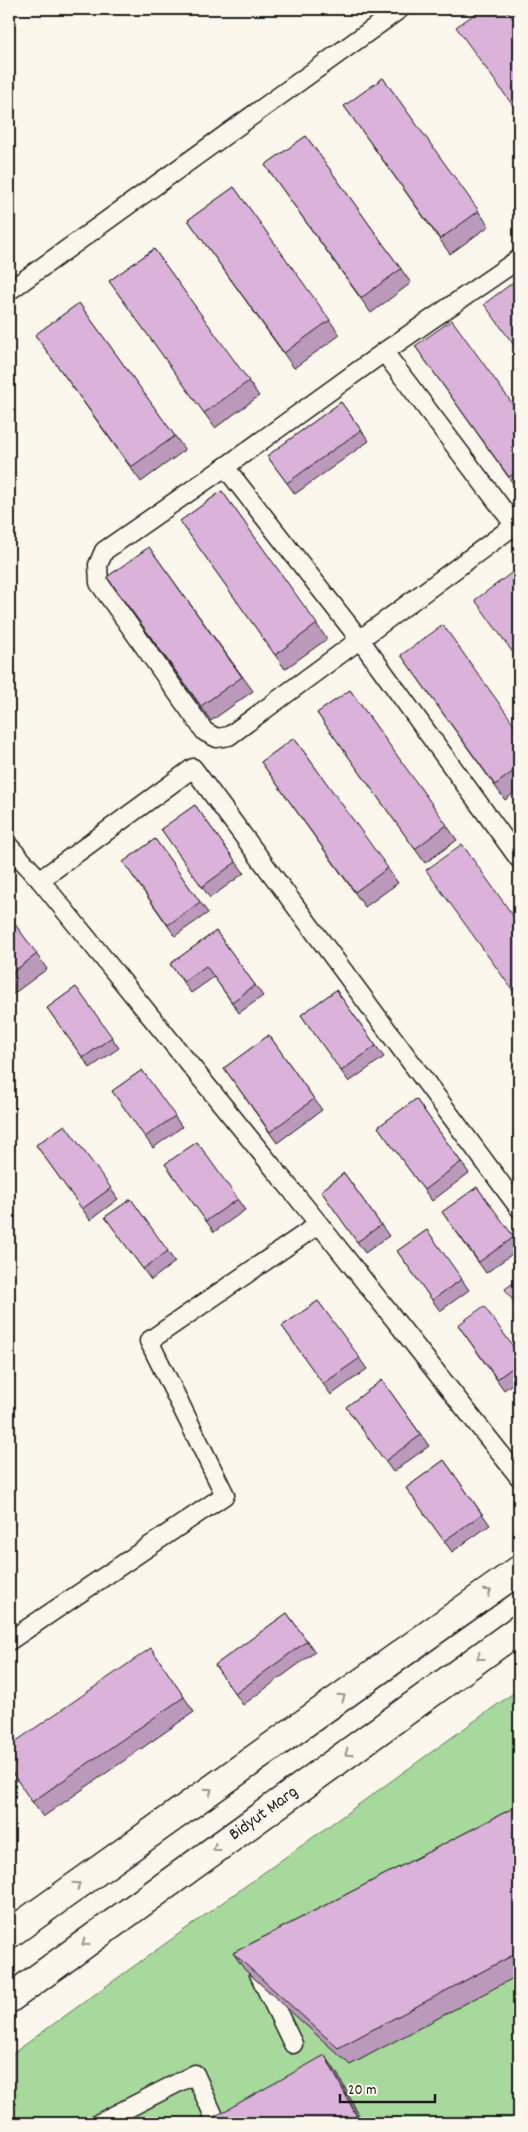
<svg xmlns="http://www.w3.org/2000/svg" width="528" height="2132" font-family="Dekko,sans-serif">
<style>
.green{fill:#a6d99b;stroke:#617a5c}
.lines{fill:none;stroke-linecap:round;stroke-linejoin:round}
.lane-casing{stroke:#1c1c1c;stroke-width:21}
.primary-casing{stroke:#1c1c1c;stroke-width:31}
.lane{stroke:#fbf7ec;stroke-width:18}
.primary{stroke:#fbf7ec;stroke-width:28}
.wall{fill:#b9b;stroke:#1c1c1c}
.shaded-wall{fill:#997d99;stroke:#1c1c1c}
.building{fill:#dab2da;stroke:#1c1c1c}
.oneway{stroke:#97948e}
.labels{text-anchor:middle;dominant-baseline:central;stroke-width:4.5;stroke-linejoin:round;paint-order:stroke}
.street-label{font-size:18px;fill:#1c1c1c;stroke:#fbf7ec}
</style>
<rect width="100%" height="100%" fill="#fbf7ec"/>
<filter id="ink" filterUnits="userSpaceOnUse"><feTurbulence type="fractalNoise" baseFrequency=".02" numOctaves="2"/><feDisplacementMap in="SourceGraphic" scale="10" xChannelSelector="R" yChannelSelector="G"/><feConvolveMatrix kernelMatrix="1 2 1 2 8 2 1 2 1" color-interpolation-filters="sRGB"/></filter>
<g filter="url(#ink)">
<polygon class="green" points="519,1689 519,2123 9,2123 9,2058 12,2054"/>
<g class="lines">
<g class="lane-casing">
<g id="lane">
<polyline points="519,259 384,352 225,467 361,641 519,859"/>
<polyline points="9,291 400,9"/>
<polyline points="384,352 519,531"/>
<polyline points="225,467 104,551 98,565 99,583 205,732 217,738 229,736 519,522"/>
<polyline points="9,846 40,880 319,1224 519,1477"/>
<polyline points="40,880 193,768 519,1208"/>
<polyline points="9,1641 225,1495 149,1341 319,1224"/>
<polyline points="260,1967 259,1974 293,2044"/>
<polyline points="99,2123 195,2074 217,2123"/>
</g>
</g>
<g class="primary-casing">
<g id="primary">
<polyline points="9,1934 519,1570"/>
<polyline points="9,1999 519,1629"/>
</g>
</g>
<use href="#lane" class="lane"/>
<use href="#primary" class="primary"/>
</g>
<g class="wall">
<polygon points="383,78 489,226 450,254 344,106"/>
<polygon points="306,136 411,283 371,313 265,165"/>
<polygon points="234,187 340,335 294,368 188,220"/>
<polygon points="154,249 259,396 215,428 109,281"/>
<polygon points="79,303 185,450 141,482 35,335"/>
<polygon points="415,346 519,413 519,492"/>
<polygon points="341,402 369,441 295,494 267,456"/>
<polygon points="222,491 327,639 285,669 180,521"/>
<polygon points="149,547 253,691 211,721 107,577"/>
<polygon points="401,655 519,731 519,789 505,800"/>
<polygon points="350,690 457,840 425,863 317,713"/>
<polygon points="294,738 398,883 365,907 261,762"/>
<polygon points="195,805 244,873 210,898 161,829"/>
<polygon points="155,839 208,913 175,936 123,862"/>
<polygon points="9,916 47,969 9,997"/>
<polygon points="216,931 263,996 239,1013 214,977 191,993 170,964"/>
<polygon points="76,987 119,1048 90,1068 47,1008"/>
<polygon points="336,990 384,1057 349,1082 301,1015"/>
<polygon points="269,1035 322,1110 277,1143 224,1068"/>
<polygon points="142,1070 182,1127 153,1148 112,1091"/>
<polygon points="416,1099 469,1173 432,1201 378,1127"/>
<polygon points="65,1125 118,1199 90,1220 36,1145"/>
<polygon points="197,1142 245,1210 214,1232 165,1164"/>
<polygon points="344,1173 389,1236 365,1253 321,1191"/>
<polygon points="477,1187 519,1245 519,1249 486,1273 442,1212"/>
<polygon points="131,1199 175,1262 151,1280 105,1217"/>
<polygon points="427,1230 469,1290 440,1311 397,1251"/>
<polygon points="318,1301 367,1369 331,1395 282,1326"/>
<polygon points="458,1325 519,1355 519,1379 504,1390"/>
<polygon points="382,1380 429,1446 393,1472 346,1407"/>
<polygon points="444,1460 490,1525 452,1552 406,1488"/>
<polygon points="287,1613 315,1652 243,1705 215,1665"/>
<polygon points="151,1648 194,1712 43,1817 9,1768"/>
<polygon points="519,1805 519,1975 350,2065 245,1970 233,1953"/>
</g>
<polygon class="shaded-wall" points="325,2055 337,2073 363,2123 360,2123"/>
<g class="building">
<polygon points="482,9 506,9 519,27 519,114 456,27"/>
<polygon points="383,78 479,211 440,239 344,106"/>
<polygon points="306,136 401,269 361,298 265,165"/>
<polygon points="234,187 330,320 284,353 188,220"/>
<polygon points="154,249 249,381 204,413 109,281"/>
<polygon points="519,278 519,352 484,304"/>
<polygon points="79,303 175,436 131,467 35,335"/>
<polygon points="452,320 519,413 519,470 509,477 415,346"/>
<polygon points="341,402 361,430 287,483 267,456"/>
<polygon points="222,491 317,624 275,655 180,521"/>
<polygon points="149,547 242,677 201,706 107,577"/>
<polygon points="514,571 519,578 519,661 475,600"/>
<polygon points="443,625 519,731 519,767 495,785 401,655"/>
<polygon points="350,690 447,825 415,849 317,713"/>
<polygon points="294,738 388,868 355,892 261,762"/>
<polygon points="195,805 236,862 202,887 161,829"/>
<polygon points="155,839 200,902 168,925 123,862"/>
<polygon points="462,844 519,924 519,999 426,870"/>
<polygon points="9,916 37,954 9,975"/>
<polygon points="216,931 255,985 232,1002 206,966 184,982 170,964"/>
<polygon points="76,987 112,1037 83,1058 47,1008"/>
<polygon points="336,990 376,1046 341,1071 301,1015"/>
<polygon points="269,1035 314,1099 270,1132 224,1068"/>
<polygon points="142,1070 175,1116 145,1137 112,1091"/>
<polygon points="416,1099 461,1162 424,1190 378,1127"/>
<polygon points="65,1125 111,1188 82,1209 36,1145"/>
<polygon points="197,1142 238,1199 206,1221 165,1164"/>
<polygon points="344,1173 381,1225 357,1242 321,1191"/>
<polygon points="477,1187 514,1237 479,1262 442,1212"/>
<polygon points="131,1199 168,1251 143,1269 105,1217"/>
<polygon points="427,1230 462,1279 432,1300 397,1251"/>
<polygon points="519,1279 519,1309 505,1289"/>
<polygon points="318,1301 360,1358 323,1384 282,1326"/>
<polygon points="484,1306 519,1355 519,1363 497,1379 458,1325"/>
<polygon points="382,1380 421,1435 385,1461 346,1407"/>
<polygon points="444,1460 482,1514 444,1541 406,1488"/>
<polygon points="287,1613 307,1641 235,1694 215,1665"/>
<polygon points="151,1648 184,1697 32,1802 9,1768 9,1746"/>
<polygon points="519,1805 519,1952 338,2048 233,1953"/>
<polygon points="325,2055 360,2123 203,2123"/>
</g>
<defs><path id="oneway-chevron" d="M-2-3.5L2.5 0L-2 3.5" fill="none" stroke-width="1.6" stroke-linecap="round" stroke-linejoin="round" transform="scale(1.25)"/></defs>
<g class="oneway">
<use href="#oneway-chevron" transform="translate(488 1592) rotate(-35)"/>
<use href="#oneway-chevron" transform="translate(480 1657) rotate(144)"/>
<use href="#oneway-chevron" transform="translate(342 1697) rotate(-35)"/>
<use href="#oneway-chevron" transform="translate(348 1753) rotate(144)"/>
<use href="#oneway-chevron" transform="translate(209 1791) rotate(-35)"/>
<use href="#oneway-chevron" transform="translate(216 1848) rotate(144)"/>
<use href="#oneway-chevron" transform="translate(77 1885) rotate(-35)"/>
<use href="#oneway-chevron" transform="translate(85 1943) rotate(144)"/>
</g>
</g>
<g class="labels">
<g class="street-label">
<text transform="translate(264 1814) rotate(-36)">Bidyut Marg</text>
</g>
</g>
<rect width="528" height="2132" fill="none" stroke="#fbf7ec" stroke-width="30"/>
<rect x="15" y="15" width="498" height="2102" fill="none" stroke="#1c1c1c" stroke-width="2" filter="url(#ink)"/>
<path d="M340 2094v8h95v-8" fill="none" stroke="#1c1c1c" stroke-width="2.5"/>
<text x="348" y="2094" font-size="15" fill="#1c1c1c" stroke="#fbf7ec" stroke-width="4" paint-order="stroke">20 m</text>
</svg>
